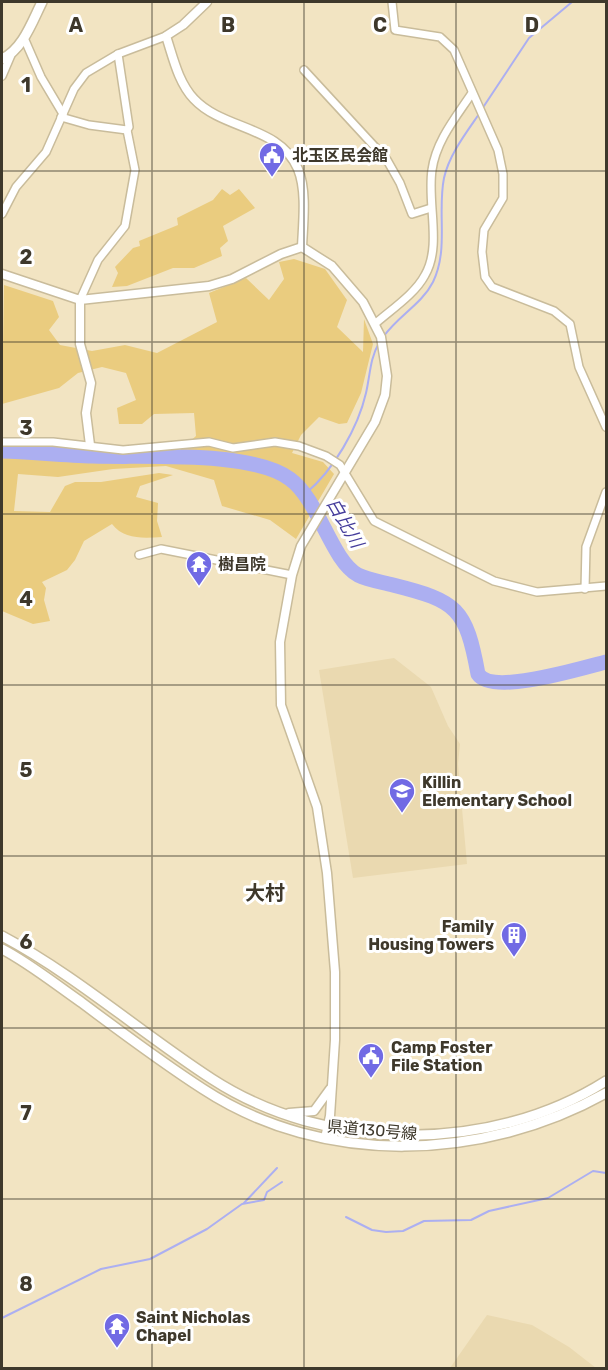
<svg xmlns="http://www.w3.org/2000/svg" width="608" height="1370" font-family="Rubik,'Noto Sans JP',sans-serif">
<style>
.built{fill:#ead9b0}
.green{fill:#eacc7f}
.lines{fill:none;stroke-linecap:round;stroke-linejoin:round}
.stream{stroke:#acaff1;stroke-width:2}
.river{stroke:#acaff1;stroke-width:15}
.minor-casing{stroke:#c9bc9b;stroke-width:10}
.tertiary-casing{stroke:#c9bc9b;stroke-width:11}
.secondary-casing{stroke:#c9bc9b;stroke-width:12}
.minor{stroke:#fff;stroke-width:7}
.tertiary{stroke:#fff;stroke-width:8}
.secondary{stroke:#fff;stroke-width:9}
.grid{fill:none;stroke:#3e382b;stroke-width:1.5;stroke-opacity:0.55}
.labels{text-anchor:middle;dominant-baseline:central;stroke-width:6;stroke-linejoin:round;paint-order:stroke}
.poi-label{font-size:16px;font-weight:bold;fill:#3e382b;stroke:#fff;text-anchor:start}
.street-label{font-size:16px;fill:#3e382b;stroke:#fff}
.water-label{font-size:18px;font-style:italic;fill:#453d9b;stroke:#fff}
.quarter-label{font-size:20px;font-weight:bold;fill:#3e382b;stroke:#fff}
.grid-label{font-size:20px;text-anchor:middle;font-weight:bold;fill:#3e382b;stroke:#fff;stroke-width:6;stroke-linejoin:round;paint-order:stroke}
</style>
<rect width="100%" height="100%" fill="#f2e4c2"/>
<g class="built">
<polygon points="394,658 431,687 448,726 460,744 458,764 467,864 353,878 319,670"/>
<polygon points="487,1315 532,1325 569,1347 596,1368 450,1368"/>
</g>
<g class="green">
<polygon points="222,189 230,195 239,189 255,208 223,226 228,241 220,248 222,256 194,268 173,268 127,286 112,287 118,273 115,267 133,248 140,246 139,241 178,225 177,218 213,200"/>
<path d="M294,259L325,269L347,300L337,327L363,352L364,319L373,344L361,393L347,423L339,424L319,417L301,435L292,453L323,462L334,474L296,539L270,520L222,506L214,480L166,466L113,469L58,477L18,474L14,511L50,512L65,486L75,482H101L159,473L173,475L140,486L136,497L158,503L157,521L162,537C144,538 124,540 112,524L84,541L75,560L67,570L42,582L46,588L44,600L50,621L33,624L2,611V448L141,455L178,452L196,436L194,413L154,414L142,424H119L117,408L136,400L126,373L102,367L78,373L59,388L2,404L4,285L53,301L59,317L49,330L60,345L92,351L125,345L157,353L217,322L209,293L246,278L269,300L284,279L279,262Z"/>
</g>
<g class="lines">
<g class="stream">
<polyline points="482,109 529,38 572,2"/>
<path d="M384,336C398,316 422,304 433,282C449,249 437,212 444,178C449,155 466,133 479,114"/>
<path d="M306,493C333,471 358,428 366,393C370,376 370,358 379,343"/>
<polyline points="244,1203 277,1168"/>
<polyline points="346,1217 372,1230 386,1232 403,1231 424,1221 471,1220 489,1211 548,1198 593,1171 606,1173"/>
<polyline points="2,1318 101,1269 150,1259 207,1229 242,1204 264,1200 267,1192 282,1182"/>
</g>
<path class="river" d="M2,451C32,452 62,455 93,456C142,458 251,450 290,479C319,500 331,560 358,575C368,580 382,582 393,585C457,601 466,608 478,674C492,696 582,668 606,662"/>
<g class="minor-casing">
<g id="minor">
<polyline points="392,2 395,30 440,37 454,50 498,150 503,174 503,198 484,230 482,252 485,277 492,287 554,311 570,324 579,367 606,427"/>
<polyline points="24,38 41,77 63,114"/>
<polyline points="304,70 387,160 400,183 412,214 431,208"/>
<polyline points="2,76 11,55"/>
<polyline points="61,117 89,125 127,130"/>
<polyline points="2,214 16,187 46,152 74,89 86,73 118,54 166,36"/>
<polyline points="80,300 98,260 125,226 135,170 127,130 129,127 118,54"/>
<path d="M376,323C392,309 415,294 425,275C442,246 427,203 432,170C436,141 456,117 472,93"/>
<polyline points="2,442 53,442 123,450 209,442 233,448 275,442 299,446 326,456 340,465 374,521 494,581 537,592 606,586"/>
<polyline points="139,555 161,549 292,575"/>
<polyline points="585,589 586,547 606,492"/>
</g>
</g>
<g class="tertiary-casing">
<g id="tertiary">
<path d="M207,2L183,25L166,36C173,57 178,82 194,99C223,130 280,126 298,169C307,191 303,223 302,247"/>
<polyline points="302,247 332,266 363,302 381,337 387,376 385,395 375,422 301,546 292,575 280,642 281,705 317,807 327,873 335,972 335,1040 330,1116 325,1138"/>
<polyline points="2,274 80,300 209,286 232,279 281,254 302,247"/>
<polyline points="80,300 80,344 91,383 86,413 90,445"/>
<polyline points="289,1113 314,1111 330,1089"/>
</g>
</g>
<g class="secondary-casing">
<g id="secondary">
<path d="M2,59C23,49 32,22 42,2"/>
<path d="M2,936C77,976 141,1033 212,1079C326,1153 491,1154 606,1081"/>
<path d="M2,949C29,963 55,984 81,1002C121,1032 161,1062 203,1089C324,1168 484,1161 606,1093"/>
</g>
</g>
<use href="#minor" class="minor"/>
<use href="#tertiary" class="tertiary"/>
<use href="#secondary" class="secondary"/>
</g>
<path class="grid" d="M152,2V1368M304,2V1368M456,2V1368M2,171H606M2,342H606M2,514H606M2,685H606M2,856H606M2,1028H606M2,1199H606"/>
<defs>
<g id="civic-pin" transform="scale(1.35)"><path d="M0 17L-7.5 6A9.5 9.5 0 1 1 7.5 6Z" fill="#716ae4" stroke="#fff"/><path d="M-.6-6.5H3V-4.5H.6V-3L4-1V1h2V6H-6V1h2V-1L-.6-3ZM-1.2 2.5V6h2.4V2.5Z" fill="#fff"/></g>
<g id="temple-pin" transform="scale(1.35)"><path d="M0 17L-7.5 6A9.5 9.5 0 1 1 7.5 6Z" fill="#716ae4" stroke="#fff"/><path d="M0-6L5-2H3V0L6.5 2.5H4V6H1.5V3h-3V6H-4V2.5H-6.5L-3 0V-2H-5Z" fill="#fff"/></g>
<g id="school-pin" transform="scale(1.35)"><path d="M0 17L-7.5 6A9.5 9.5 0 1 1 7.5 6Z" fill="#716ae4" stroke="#fff"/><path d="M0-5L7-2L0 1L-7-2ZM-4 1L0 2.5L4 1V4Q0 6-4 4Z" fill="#fff"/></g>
<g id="building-pin" transform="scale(1.35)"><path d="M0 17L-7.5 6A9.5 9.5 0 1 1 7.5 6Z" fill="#716ae4" stroke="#fff"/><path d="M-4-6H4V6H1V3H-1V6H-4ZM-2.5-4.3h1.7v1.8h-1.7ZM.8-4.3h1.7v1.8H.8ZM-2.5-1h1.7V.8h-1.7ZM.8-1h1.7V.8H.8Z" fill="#fff"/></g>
</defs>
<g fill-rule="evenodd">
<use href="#civic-pin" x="272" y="155"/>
<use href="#temple-pin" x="199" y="564"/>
<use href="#school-pin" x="402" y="791"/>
<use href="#building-pin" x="514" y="935"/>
<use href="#civic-pin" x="371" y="1056"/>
<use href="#temple-pin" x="117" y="1326"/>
</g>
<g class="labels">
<g class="poi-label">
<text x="292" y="155">北玉区民会館</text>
<text x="218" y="564">樹昌院</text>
<text x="422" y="782">Killin<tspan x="422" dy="18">Elementary School</tspan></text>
<text x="494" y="926" text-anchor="end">Family<tspan x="494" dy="18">Housing Towers</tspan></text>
<text x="391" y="1047">Camp Foster<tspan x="391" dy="18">File Station</tspan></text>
<text x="136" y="1317">Saint Nicholas<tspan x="136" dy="18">Chapel</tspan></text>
</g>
<g class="street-label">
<text transform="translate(372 1130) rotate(5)">県道130号線</text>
</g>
<g class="water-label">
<text transform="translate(345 523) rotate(60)">白比川</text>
</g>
<g class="quarter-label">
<text x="265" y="893">大村</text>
</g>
</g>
<g class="grid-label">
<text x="76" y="32">A</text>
<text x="228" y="32">B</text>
<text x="380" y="32">C</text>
<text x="532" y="32">D</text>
<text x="26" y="92">1</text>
<text x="26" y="264">2</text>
<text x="26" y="435">3</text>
<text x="26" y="606">4</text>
<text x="26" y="777">5</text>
<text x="26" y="949">6</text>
<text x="26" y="1120">7</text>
<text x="26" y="1291">8</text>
</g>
<rect width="608" height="1370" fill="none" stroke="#3e382b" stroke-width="6"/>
</svg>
